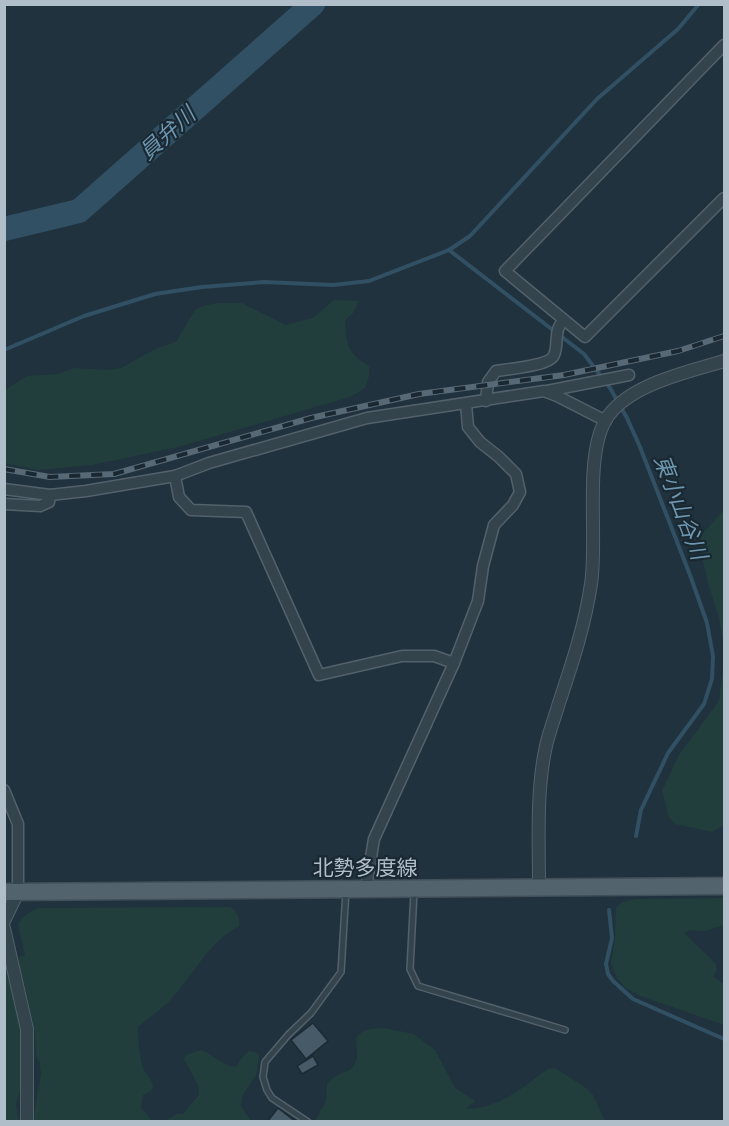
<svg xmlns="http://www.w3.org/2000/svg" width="729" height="1126" font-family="Mulish,'Noto Sans JP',sans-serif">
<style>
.green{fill:#223e3c}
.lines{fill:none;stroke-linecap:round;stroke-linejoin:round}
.stream{stroke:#315064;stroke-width:4}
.river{stroke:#315064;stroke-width:24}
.building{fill:#465a67;stroke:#1c2a34;stroke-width:1.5}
.service-casing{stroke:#53616b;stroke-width:8}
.minor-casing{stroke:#53616b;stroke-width:13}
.tertiary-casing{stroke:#53616b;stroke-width:14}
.primary-casing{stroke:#414f59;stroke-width:19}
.service{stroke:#34444d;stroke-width:5}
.minor{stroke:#34444d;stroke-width:10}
.tertiary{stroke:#34444d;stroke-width:12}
.primary{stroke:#52636d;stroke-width:16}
.rail-casing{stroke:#566975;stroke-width:6}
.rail{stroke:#1a2832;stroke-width:4;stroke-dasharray:11;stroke-linecap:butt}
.labels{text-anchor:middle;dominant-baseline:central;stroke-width:4.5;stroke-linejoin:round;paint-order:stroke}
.street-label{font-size:21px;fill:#b0bec9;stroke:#1a2832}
.water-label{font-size:22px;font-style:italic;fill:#6d96af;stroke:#1a2832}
</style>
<rect width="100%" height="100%" fill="#20323d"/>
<g class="green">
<path d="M334,300L359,301L353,313L345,320C346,344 347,353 369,366V376L365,388L350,397L178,447L92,465L38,470L5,463V390L27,376L58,374L74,368L107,370L121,368L157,348L176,342L195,310L203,306L218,303H241L286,325L313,318Z"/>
<polygon points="724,506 724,646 719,618 708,583 699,543 703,533 723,511"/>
<polygon points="724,659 724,825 712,832 675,824 669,817 662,791 679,755 719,701"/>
<polygon points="724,898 724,925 705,931 689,930 684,933 716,964 717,970 713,977 724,984 724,1025 641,996 627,989 617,978 611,963 615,939 616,908 622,902 637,899"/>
<path d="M230,907C238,913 240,917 239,926C206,944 195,974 170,1000C161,1010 148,1018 138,1027C138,1040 139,1057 144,1070C147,1076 151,1078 153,1086L151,1091L143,1095L141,1108L152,1121H33L41,1074L40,1064L36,1055L35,1032L19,961L20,956H25L18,924C24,915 29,912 38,908Z"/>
<polygon points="5,958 21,1030 21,1086 16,1104 19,1121 5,1121"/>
<path d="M384,1028L414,1034L435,1050L455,1088L475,1101L465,1109C500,1109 521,1088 548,1069L555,1068L586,1088L593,1095L605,1121H315L326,1101L327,1084C330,1081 333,1077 338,1075C342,1072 348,1072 351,1069C369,1051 336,1030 384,1028Z"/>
<path d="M201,1050C214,1055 221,1065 236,1067L242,1057L249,1051L255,1052L259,1056L256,1075L242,1096L241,1106L251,1121H165L177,1114H183L199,1095L198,1085L184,1059L188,1054Z"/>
</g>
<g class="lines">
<g class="stream">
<polyline points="449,250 584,354 610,388 627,418 640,447 690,575 707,623 713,656 712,679 704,704 668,753 641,810 636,836"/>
<polyline points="4,350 84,316 155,294 202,287 264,282 333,285 369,281 449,250 470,236 597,99 678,29 699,4"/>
<polyline points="609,910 612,938 606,964 608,974 613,981 633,999 724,1039"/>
</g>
<polyline class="river" points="4,229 79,211 313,4"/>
</g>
<g class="building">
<polygon points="313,1023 328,1041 306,1059 291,1040"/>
<polygon points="313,1056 318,1065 302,1074 297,1066"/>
<polygon points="278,1108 296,1122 267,1122"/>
</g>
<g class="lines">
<g class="service-casing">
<g id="service">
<polyline points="414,892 410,969 418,986 565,1030"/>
<polyline points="308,1122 272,1098 267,1090 263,1077 265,1062 288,1035 311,1013 341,972 346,890"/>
</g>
</g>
<g class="minor-casing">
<g id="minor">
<polyline points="724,45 505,271 585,337 724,198"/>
<polyline points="547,391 629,375"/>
<path d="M486,401L488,382L496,371C508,369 550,366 554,355C559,344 553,330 564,320"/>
<polyline points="175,476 179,497 191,510 246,512 319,675 402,656 434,656 454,663"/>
<polyline points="4,489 50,495 86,491 175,476 209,463 367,418 544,391 557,396 606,421"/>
<polyline points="4,504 40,506 49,502 50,495"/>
<polyline points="4,790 18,824 18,892"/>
<polyline points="366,888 374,839 454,663 478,601 483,566 494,525 513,505 520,492 516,474 499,457 480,442 468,427 466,404"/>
</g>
</g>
<g class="tertiary-casing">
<g id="tertiary">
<path d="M539,887C539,842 536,791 546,746C549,732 555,717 559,703C572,664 585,625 591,584C598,539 584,460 605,421C625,385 688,372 724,361"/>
<polyline points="4,921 18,892"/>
<polyline points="4,928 27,1029 27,1122"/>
</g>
</g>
<g class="primary-casing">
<polyline id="primary" points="4,892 724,886"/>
</g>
<use href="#service" class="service"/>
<use href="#minor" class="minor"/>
<use href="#tertiary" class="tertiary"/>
<use href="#primary" class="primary"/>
<g class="rail-casing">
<polyline id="rail" points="4,469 50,477 114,474 311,418 419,394 564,375 678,351 724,336"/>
</g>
<use href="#rail" class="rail"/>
</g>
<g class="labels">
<g class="street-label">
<text x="365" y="867">北勢多度線</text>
</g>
<g class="water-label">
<text transform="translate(167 133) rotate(-42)">員弁川</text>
<text transform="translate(681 507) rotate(69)">東小山谷川</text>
</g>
</g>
<rect width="729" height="1126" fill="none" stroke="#b0bec9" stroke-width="12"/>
</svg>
